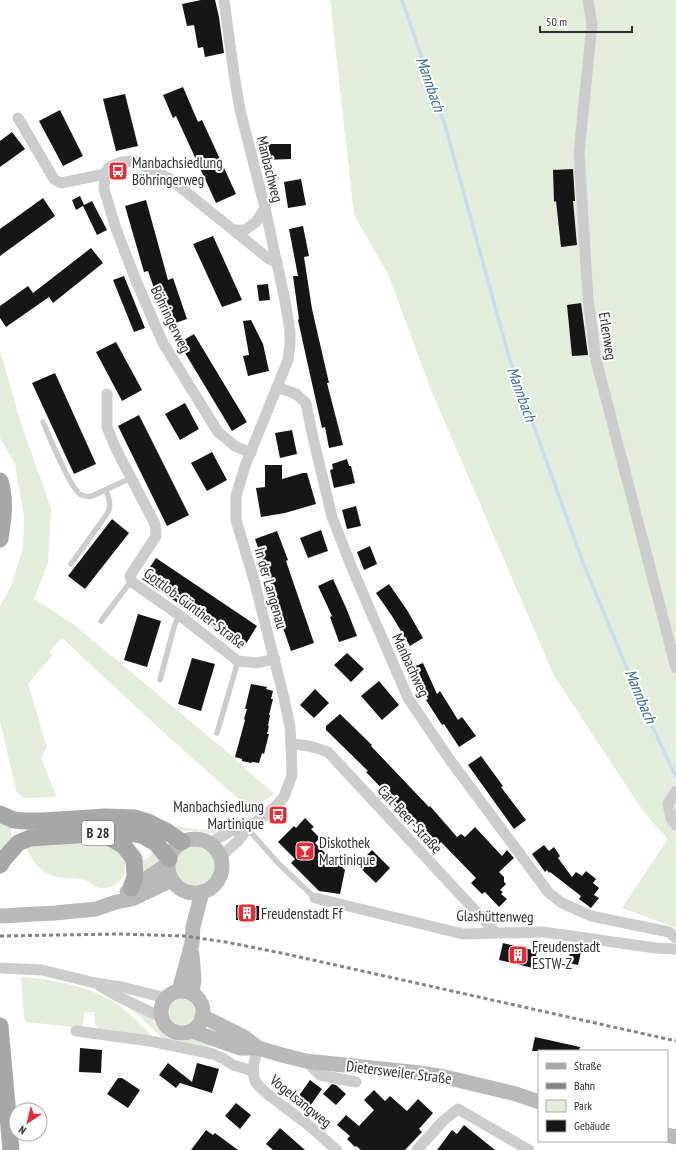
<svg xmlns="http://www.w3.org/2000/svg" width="676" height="1150" font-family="'PT Sans Narrow',sans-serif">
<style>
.green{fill:#e4eddc}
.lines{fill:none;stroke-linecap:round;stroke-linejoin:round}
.stream{stroke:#c7dded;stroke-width:3.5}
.building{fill:#161616}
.lane{stroke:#ccc;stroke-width:5.5}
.street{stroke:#ccc;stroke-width:11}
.secondary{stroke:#b9b9b9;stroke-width:15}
.primary{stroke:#a7a7a7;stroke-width:17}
.rail{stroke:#848484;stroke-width:3;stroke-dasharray:4 3;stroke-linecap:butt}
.labels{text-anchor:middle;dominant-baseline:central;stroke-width:4;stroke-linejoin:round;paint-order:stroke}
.shield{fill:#fff;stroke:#6d6d6d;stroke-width:1}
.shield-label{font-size:14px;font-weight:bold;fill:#2f2f2f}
.poi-label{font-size:15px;fill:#2f2f2f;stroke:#fff;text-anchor:start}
.street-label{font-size:15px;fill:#2f2f2f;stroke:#fff}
.water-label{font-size:16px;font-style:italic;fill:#396e94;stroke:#fff}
</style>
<rect width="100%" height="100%" fill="#fff"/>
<g class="green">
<polygon points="330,0 676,0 676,928 622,908 668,839 654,824 639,805 554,676 431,390 388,274 354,215"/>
<polygon points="0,350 20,420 51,508 48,563 34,599 72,623 225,750 259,781 275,794 259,804 244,804 162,731 62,638 50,651 52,656 28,684 47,747 41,758 57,797 24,798 16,791 0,721 0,606 11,586 23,548 24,517 15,464 0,438"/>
<polygon points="0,823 11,827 11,842 0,855"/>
<path d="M177,826L193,829L218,830L220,833C211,835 207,832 198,831C187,830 184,833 173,828Z"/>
<path d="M61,840L108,843L127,860C121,868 130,875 116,884C112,886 106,889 101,888C96,888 90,882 85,880C70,877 55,880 43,871C34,865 30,854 25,846Z"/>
<circle cx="195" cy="865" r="20"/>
<polygon points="157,849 159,859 158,864 143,875 141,861 147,858"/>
<path d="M21,977C50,979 89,986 114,1002C128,1011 141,1025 153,1037L99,1029C93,1024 95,1019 94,1012H85L83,1024L81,1026L72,1027L27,1022L25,1021L24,1018Z"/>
<circle cx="182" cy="1012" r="13"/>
<polygon points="124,1004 151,1017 159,1030 168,1038 178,1040 181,1041 193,1038 212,1042 210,1049 162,1038 138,1015"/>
</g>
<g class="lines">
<polyline class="stream" points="402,0 445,125 509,357 582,560 640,700 676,777"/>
</g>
<g class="building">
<polygon points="201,0 215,0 219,17 224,53 205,57 203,47 198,48 194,25 187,26 182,4"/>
<polygon points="183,87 198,122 202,120 236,194 216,203 176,116 173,118 163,95"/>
<polygon points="125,94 138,146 116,151 103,99"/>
<polygon points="60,110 83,156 63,166 39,121"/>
<polygon points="12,132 25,149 0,167 0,141"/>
<polygon points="263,144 291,144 291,159 264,160"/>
<polygon points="573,169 575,201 573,201 577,245 561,247 556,201 554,202 553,170"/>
<polygon points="301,179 306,205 288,208 284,182"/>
<polygon points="80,196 84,205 92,201 107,230 97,235 83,206 76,210 72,200"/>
<polygon points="43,198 55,216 0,256 0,229"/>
<polygon points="146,200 168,280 173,278 187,319 167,326 148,271 144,272 125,206"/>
<polygon points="303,226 309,256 304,257 312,309 329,383 327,383 343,445 329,448 325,427 322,428 307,361 298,320 299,319 293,276 298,276 289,229"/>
<polygon points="213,236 242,300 222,307 193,244"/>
<polygon points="91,248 103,263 53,303 49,297 6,327 0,318 0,306 28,286 33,293"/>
<polygon points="124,276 145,328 134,332 113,280"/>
<polygon points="268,284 270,300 259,301 257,285"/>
<polygon points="581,303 588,355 572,356 567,305"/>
<polygon points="251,320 263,344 269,371 248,376 243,356 249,355 243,321"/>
<polygon points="194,334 247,422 232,431 179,343"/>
<polygon points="116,342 142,390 122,401 96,352"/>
<polygon points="55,373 96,464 74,474 32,383"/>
<polygon points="185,403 199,429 180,440 165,414"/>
<polygon points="139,415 189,515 167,526 118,426"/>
<polygon points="292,430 297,454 280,458 275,433"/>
<polygon points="212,452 227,480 207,491 191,463"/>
<polygon points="347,459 349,466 351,466 355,483 334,488 330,470 333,469 332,464"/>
<polygon points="265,465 282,465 282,479 303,473 307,473 316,504 285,513 261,517 256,488 265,487"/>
<polygon points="356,506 361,526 347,529 342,510"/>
<polygon points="112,519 129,533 85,589 68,576"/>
<polygon points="321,530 328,551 308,558 300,538"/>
<polygon points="277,531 288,560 286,561 314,643 291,651 282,625 285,624 255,539"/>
<polygon points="370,546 377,564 364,570 357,552"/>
<polygon points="156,558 257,626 244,647 142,579"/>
<polygon points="333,579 347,610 357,636 339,642 330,617 332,616 318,586"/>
<polygon points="389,584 407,610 423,638 410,646 392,616 376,593"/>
<polygon points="138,614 161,621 147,667 124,660"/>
<polygon points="347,653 364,669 351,682 334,665"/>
<polygon points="192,658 215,664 201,711 178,704"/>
<polygon points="423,663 437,694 440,691 458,720 462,717 476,736 459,747 444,724 442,725 426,700 428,699 413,667"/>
<polygon points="379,681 399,705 382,720 361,696"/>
<polygon points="251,684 267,687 266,689 273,691 271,699 273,699 269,715 270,715 268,726 269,726 267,734 269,734 264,754 262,753 259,763 252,762 251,763 242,761 242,759 235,757 245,720 244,719 247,709 245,709"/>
<polygon points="315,689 329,703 314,718 300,705"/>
<polygon points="340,714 372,745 371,746 429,807 430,806 457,837 461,834 465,837 475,827 502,856 507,850 514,858 499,872 504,877 504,882 506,884 500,890 503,892 501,894 507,899 499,907 485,892 482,894 471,883 476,878 441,842 435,848 412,822 413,821 366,772 368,771 326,730 326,726"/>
<polygon points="481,756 503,786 501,787 526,820 514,829 468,765"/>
<polygon points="305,818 314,827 311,829 320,838 315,843 336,864 338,863 345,870 340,894 319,891 291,863 295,859 278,842 294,826 296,828"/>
<polygon points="544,845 549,851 554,847 560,856 558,858 572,877 576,872 582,876 586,871 596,879 593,883 599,888 594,895 599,898 591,908 579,899 581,896 550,872 549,873 547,870 545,872 532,854"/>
<polygon points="372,850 390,868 376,883 357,865"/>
<polygon points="236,905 259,906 259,920 236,920"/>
<polygon points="503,943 537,951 533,968 499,960"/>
<polygon points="571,946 582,948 578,965 568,963"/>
<polygon points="535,1037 580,1047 579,1051 532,1051"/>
<polygon points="80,1048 102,1050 101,1073 79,1072"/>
<polygon points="168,1063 192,1082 197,1063 219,1069 212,1093 180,1083 176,1088 159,1075"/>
<polygon points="118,1078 122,1078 140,1090 128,1108 107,1094"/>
<polygon points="310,1080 322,1089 308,1109 296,1100"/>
<polygon points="332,1084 336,1085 346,1094 336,1105 323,1094"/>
<polygon points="374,1090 385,1101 390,1096 407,1111 418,1099 433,1113 419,1129 422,1132 405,1150 361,1150 356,1146 355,1147 347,1139 350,1136 337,1125 346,1115 359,1126 374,1110 364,1100"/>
<polygon points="236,1103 251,1115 240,1129 225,1116"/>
<polygon points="464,1125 495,1150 437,1150 452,1130 457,1134"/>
<polygon points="280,1128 305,1150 273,1150 266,1144"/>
<polygon points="206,1130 213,1135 215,1133 238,1150 191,1150"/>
</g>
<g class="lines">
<g class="lane">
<path d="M43,422C49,436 70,488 80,494C84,497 87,497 92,496L131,478"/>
<path d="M71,564L107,514C112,505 109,499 106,490"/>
<polyline points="101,621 128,585 132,582"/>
<polyline points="160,680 174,627 179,615"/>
<polyline points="217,733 238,661"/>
<polyline points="247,829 256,838 278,863 315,898"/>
</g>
<g class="street">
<polyline points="588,0 592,24 579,153 588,299 596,360 676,668"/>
<polyline points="18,118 54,179 61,183 105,174"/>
<polyline points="234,230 245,230 256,222 265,208"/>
<polyline points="277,387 296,394 306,403 312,433 332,517 352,568 408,698 450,760 549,893 562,903 591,916 669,932 676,938"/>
<polyline points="107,394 107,427 116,449 155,524 156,536 130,576 132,582 179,615 238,661 257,663 275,659"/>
<polyline points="251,453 235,446 218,432 163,343 137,283 116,229 104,189 105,174 109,167 121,162 135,161 170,179 269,259 277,262"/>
<path d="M291,744C305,744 315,747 328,752L496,933"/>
<polyline points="676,791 668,804 671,818 676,825"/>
<polyline points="210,843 231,831 247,829"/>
<polyline points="220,857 238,841 247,829 275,807 284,797 292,775 291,744 290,727 283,694 254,580 236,520 236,496 245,466 288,360 290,344 290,331 285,301 265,208 240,110 234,74 224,0"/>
<polyline points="315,898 463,934 543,932 655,948 676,949"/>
<polyline points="0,968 42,970 95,983 122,987 166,998"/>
<polyline points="100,986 119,997 161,1017"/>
<polyline points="76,1031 150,1041 213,1054 224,1059 233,1065 253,1071"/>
<path d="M258,1048C255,1058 251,1070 255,1081C259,1090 297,1116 307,1124C317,1132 327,1142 337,1150"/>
<polyline points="306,1061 320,1075 356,1082"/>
<polyline points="417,1150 443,1121 458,1109 529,1150"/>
</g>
<g class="secondary">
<circle cx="195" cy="866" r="27"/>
<polyline points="127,892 168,864"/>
<polyline points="0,916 55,913 96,909 116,902 132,899 172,880"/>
<circle cx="182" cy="1012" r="21"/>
<polyline points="179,991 192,943 193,927 202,892"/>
<polyline points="192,994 194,979 192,954"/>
<polyline points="202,1016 244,1037 258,1048 282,1055 306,1061 420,1073 445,1077 516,1094 539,1102"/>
<polyline points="192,1031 240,1048 258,1048"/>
<polyline points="667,1135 676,1137"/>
</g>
<g class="primary">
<path d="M0,481C6,500 3,520 0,539"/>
<polyline points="0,814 14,820 24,821 42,821 106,817 135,818 148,822 166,831 182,842"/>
<polyline points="102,833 124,846 134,859 135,877 131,888"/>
<polyline points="0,865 4,859 18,843 30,838 124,832 142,835 156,843 169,859"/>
<polyline points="0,1026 11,1150"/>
</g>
<polyline class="rail" points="0,936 119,934 184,936 226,942 286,954 676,1041"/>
</g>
<defs>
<g id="bus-square" transform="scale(1)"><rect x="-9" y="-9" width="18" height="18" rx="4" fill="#ec2a33" stroke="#fff"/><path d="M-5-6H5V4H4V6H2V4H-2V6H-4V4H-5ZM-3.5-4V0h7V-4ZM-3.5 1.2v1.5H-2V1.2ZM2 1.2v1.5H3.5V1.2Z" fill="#fff"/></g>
<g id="bar-square" transform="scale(1)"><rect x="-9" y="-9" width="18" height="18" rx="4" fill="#ec2a33" stroke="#fff"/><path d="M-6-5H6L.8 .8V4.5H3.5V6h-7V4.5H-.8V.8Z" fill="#fff"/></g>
<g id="building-square" transform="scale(1)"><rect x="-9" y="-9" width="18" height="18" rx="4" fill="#ec2a33" stroke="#fff"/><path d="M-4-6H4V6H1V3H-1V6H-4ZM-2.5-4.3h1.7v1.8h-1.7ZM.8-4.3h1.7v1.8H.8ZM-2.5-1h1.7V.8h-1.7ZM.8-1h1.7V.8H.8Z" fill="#fff"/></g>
</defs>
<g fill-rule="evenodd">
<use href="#bus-square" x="118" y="171"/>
<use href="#bus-square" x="278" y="815"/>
<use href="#bar-square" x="305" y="851"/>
<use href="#building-square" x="247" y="913"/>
<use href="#building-square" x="518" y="955"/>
</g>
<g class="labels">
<rect class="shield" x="82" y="821" width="32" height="24" rx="3"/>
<g class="shield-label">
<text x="98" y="833">B 28</text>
</g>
<g class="poi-label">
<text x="132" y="162">Manbachsiedlung<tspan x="132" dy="17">Böhringerweg</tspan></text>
<text x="264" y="806" text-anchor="end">Manbachsiedlung<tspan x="264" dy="17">Martinique</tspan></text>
<text x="319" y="842">Diskothek<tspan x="319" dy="17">Martinique</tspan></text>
<text x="261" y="913">Freudenstadt Ff</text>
<text x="532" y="946">Freudenstadt<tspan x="532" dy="17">ESTW-Z</tspan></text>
</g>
<g class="street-label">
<text transform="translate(270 169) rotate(76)">Manbachweg</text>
<text transform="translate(171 319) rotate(64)">Böhringerweg</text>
<text transform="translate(608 336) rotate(81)">Erlenweg</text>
<text transform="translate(271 588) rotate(74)">In der Langenau</text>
<text transform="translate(195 608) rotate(37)">Gottlob-Günther-Straße</text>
<text transform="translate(411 665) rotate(65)">Manbachweg</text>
<text transform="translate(410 819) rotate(47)">Carl-Beer-Straße</text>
<text transform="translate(495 916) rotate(1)">Glashüttenweg</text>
<text transform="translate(399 1072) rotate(7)">Dietersweiler Straße</text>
<text transform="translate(301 1101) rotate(39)">Vogelsangweg</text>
</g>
<g class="water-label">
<text transform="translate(431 84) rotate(71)">Mannbach</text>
<text transform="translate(522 394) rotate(70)">Mannbach</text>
<text transform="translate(641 696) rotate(67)">Mannbach</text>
</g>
</g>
<rect x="538" y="1050" width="130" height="92" fill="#ffffff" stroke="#acacac"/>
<rect x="546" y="1063" width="20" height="6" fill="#a7a7a7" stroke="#acacac"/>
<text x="574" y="1070" font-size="12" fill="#2f2f2f">Straße</text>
<rect x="546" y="1083" width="20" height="6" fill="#848484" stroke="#acacac"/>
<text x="574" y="1090" font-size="12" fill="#2f2f2f">Bahn</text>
<rect x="546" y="1100" width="20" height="12" fill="#e4eddc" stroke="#acacac"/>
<text x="574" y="1110" font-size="12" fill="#2f2f2f">Park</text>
<rect x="546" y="1120" width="20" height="12" fill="#161616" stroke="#acacac"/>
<text x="574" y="1130" font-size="12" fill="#2f2f2f">Gebäude</text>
<g transform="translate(28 1122) rotate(215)"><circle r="19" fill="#ffffff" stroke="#acacac"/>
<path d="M0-3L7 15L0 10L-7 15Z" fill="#ec2a33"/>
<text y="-6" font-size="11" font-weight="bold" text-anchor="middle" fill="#2f2f2f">N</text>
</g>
<path d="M540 26v6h92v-6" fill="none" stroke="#2f2f2f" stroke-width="2"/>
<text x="546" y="26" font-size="12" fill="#2f2f2f" stroke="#ffffff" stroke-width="3" paint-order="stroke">50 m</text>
</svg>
